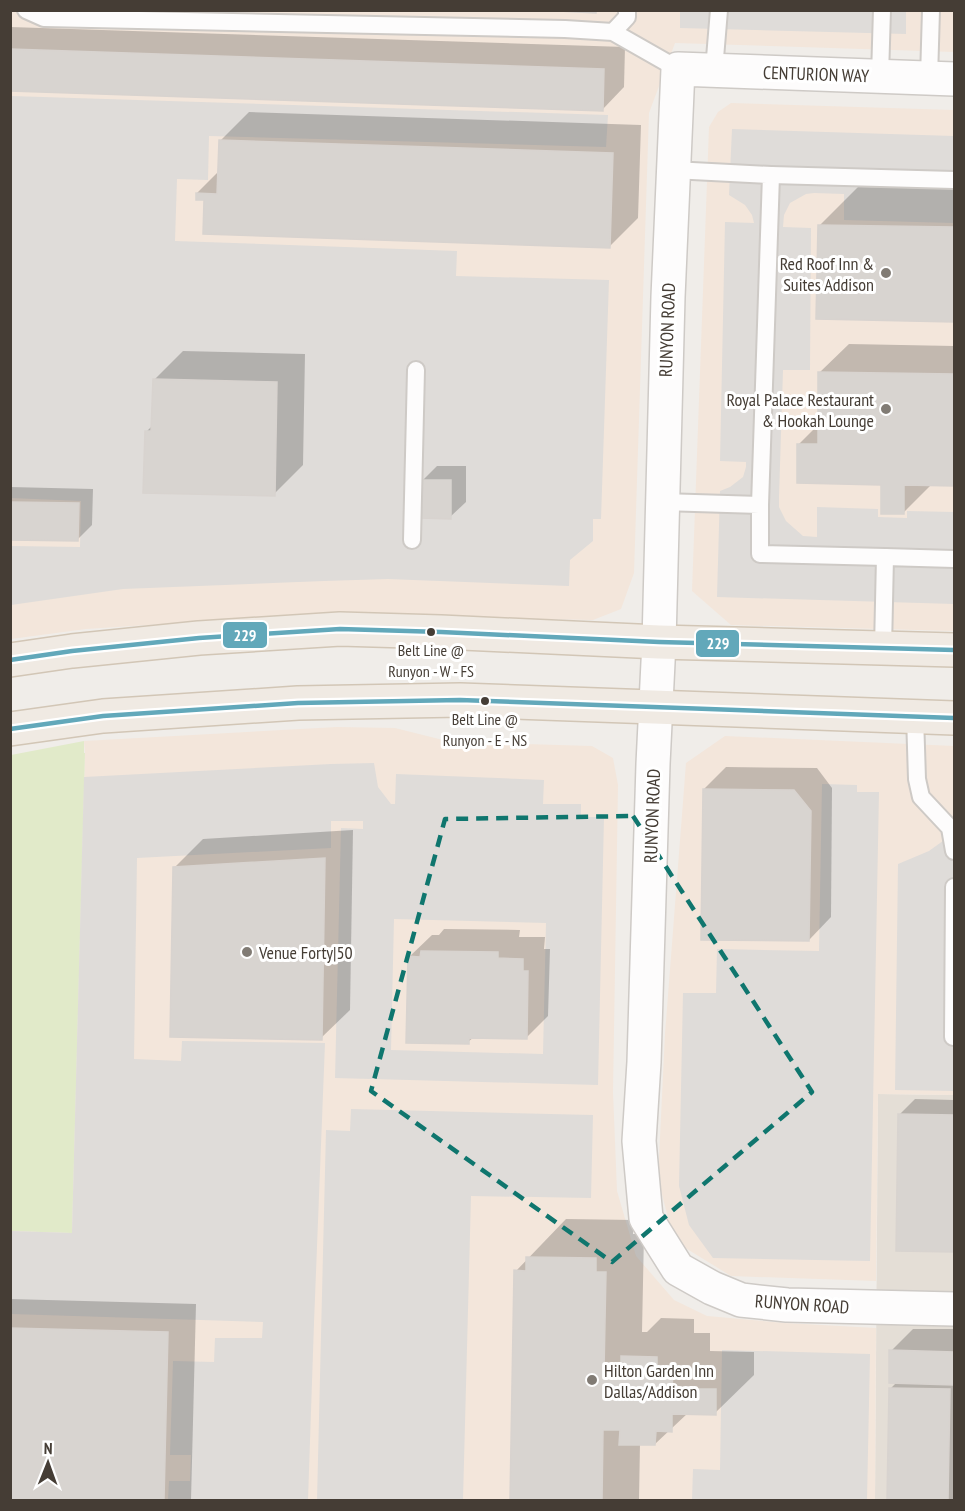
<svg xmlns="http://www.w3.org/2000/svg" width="965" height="1511" font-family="'PT Sans Narrow',sans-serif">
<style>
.residential{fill:#e4ded6}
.commercial{fill:#f3e6db}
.green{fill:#e1eac9}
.parking{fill:#dfdcd9;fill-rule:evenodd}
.shadow{fill:#0003}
.building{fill:#d8d4d0;stroke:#d8d3cf;stroke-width:1.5}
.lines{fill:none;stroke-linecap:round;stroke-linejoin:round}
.service-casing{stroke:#cecac6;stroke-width:20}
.minor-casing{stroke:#cecac6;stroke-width:36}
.primary-casing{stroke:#d2c6b6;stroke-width:36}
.service{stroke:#fdfcfc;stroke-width:16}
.minor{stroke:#fdfcfc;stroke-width:33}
.primary{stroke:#f0eae3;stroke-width:33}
.bus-1-casing{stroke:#fff;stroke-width:9}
.bus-1{stroke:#62a8ba;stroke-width:4.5}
.marked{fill:none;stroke:#0f766e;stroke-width:4.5;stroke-dasharray:12 8;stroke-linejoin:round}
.poi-dot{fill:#817b74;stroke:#fff;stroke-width:2}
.bus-dot{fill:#453d35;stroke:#fff;stroke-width:2}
.labels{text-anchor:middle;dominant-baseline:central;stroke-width:6;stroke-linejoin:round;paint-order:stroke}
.bus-label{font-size:16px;fill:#453d35;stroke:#fff}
.street-label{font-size:18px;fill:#453d35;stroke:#fff}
.poi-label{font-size:18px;fill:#453d35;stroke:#fff;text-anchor:end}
.line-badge{stroke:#fff;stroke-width:2}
.badge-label{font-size:16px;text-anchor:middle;font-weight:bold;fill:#fff}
</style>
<rect width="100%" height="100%" fill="#f0ede9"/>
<polygon class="residential" points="878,1094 954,1095 954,1500 875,1500"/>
<g class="commercial">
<polygon points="954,10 954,52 675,43 649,113 634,573 621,609 593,620 316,614 86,629 11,639 10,11"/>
<polygon points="731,103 954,110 954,631 731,625 692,591 709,127 718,112"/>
<polygon points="337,727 395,728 451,742 592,746 613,758 618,785 613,1092 617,1191 636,1256 674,1300 707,1316 785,1323 876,1328 875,1500 11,1500 11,1231 72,1233 85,753 84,741"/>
<polygon points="725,736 954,746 954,1095 878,1094 876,1281 731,1276 674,1241 658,1179 665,1034 686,763"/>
</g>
<polygon class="green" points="84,741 84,753 85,753 72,1233 11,1231 11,755"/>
<g class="parking">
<polygon points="680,11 906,11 906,34 680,28"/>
<path d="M11,96L608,115L606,147L209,136L208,180L177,179L175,241L457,251L456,276L609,280L601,519H593V541L570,560L569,586L388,579L324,581L123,589L11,605V546L80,547L81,501L11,498ZM153,379L277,382L275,495L144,493L145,432L151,431ZM421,480H451V519Z"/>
<polygon points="732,129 954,136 954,223 844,220 844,194 814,193 806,194 790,203 784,215 783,227 811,228 810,370 783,370 779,497 779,507 786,521 803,536 817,537 817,507 878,509 878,517 907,518 907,511 954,512 954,604 717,597 720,491 730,487 743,477 746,467 746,462 720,461 725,222 754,223 752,215 745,205 729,195"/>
<path d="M374,763L378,787L391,804H395L396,774L544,780L543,804H581V817H604L598,1085L335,1078L341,828L363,829V821H331V848L137,858L134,1059L181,1061L182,1041L325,1043L314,1323L308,1500H168L169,1481H190L191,1455H170L173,1361L214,1362L215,1338H262L263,1322L11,1314V1231L72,1233L84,777L331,764ZM394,919L546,923L543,1054L391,1050Z"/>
<polygon points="822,784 857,785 857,792 879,792 870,1261 713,1258 689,1225 679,1186 683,993 716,993 717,949 819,951"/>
<polygon points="954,833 954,1091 895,1090 898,864 929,851"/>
<polygon points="351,1109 593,1115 591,1198 471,1196 463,1500 317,1500 326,1130 350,1131"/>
<polygon points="722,1350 870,1354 867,1500 692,1500 693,1469 720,1470"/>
</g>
<g class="shadow">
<polygon points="10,27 625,47 624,87 602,110 10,89"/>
<polygon points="249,112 641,125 638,218 609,247 205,199 197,193 219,171 220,141"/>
<polygon points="858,187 954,189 954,320 818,317 820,225"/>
<polygon points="849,344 954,346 954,484 932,484 903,513 882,483 799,444 819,424 820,372"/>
<polygon points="183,351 305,354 303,465 274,494 146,432 153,425 154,380"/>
<polygon points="437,466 466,466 466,502 450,517 422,481"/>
<polygon points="10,487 93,489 92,525 77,540 10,538"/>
<polygon points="726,767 817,768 832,788 831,917 809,940 704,789"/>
<polygon points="353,830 350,1010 321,1038 174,868 203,839"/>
<polygon points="444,929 520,930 519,937 545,937 544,949 550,949 548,1016 526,1038 474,1037 468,1042 409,957 432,935 439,935"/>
<polygon points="915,1099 954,1100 954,1251 897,1250 900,1114"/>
<polygon points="566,1219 634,1220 633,1234 644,1234 642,1332 647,1332 661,1318 694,1319 694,1333 710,1333 710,1351 754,1352 754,1375 715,1413 688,1413 655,1444 640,1443 639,1500 512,1500 516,1271"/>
<polygon points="10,1299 196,1304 191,1500 10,1500"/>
<polygon points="913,1329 954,1329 954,1500 889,1500 891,1388 897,1382 891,1351"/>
</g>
<g class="building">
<polygon points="539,10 596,10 596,13"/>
<polygon points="10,49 604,69 603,111 10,91"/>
<polygon points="219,140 613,153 610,248 203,234 204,200 196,200 196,193 217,194"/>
<polygon points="818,225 954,227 954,322 816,319"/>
<polygon points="818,372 954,374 954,486 904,485 904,514 881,514 881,485 797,483 797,444 818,444"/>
<polygon points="153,379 277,382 275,496 143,493 145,431 151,431"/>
<polygon points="421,480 451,480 451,519 420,518"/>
<polygon points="10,502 79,503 78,541 10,540"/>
<polygon points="703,789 794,790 811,811 809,941 701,940"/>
<polygon points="325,858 322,1040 170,1037 173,867"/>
<polygon points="421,951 498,952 498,958 523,959 523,971 528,971 527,1039 469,1038 469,1044 406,1043 408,956 420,957"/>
<polygon points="898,1114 954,1115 954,1252 896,1251"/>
<polygon points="526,1257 596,1258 596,1272 606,1272 604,1370 621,1370 621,1356 657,1357 657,1371 673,1371 672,1389 716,1389 716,1415 672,1414 672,1432 656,1431 655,1445 619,1445 620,1430 603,1430 602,1500 510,1500 514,1270 526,1271"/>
<polygon points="10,1328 168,1332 164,1500 10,1500"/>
<polygon points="889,1350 954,1352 954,1385 889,1383"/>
<polygon points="889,1388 950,1389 948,1500 887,1500"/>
</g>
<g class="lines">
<g class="service-casing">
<g id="service">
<polyline points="26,10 44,18 565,29 613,32 678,69"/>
<polyline points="613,32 627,17 627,10"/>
<polyline points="714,70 719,10"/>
<polyline points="880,76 882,10"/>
<polyline points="929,78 931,10"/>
<polyline points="673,170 771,175 760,505"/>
<polyline points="771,175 954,180"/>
<polyline points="662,502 760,505 760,554 885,557"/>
<polyline points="412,540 416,370"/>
<polyline points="883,648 885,557 954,559"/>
<polyline points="915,716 917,779 921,797 950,828 954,851"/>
<polyline points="954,887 953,1037 954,1037"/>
</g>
</g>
<g class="minor-casing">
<polyline id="minor" points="954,79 678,69 668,297 659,642 653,764 644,1062 639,1141 646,1218 678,1269 712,1288 741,1300 787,1305 954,1309"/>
</g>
<g class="primary-casing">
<g id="primary">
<polyline points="10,660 72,651 199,638 340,629 441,632 659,642 954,650"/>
<polyline points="10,729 103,716 298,703 460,700 954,718"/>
</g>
</g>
<use href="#service" class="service"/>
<use href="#minor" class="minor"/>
<use href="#primary" class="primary"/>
<g class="bus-1-casing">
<g id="bus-1">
<polyline points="10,660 72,651 199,638 340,629 441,632 659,642 954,650"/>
<polyline points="10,729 103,716 298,703 460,700 954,718"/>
</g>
</g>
<use href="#bus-1" class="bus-1"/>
</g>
<path class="marked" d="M633,816L812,1092L612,1262L371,1091L445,819Z"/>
<g class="poi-dot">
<circle cx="886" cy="273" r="6"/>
<circle cx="886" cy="409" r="6"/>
<circle cx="247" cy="952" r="6"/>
<circle cx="592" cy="1380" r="6"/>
</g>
<g class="bus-dot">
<circle cx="431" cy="632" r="5"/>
<circle cx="485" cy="701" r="5"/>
</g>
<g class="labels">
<g class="bus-label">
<text x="431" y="650">Belt Line @<tspan x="431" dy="21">Runyon - W - FS</tspan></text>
<text x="485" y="719">Belt Line @<tspan x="485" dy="21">Runyon - E - NS</tspan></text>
</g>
<g class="street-label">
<text transform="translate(816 74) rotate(2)">CENTURION WAY</text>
<text transform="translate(667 330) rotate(-88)">RUNYON ROAD</text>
<text transform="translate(652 816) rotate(-88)">RUNYON ROAD</text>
<text transform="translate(802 1304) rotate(4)">RUNYON ROAD</text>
</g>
<g class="poi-label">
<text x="874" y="263">Red Roof Inn &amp;<tspan x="874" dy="21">Suites Addison</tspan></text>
<text x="874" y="399">Royal Palace Restaurant<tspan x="874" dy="21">&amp; Hookah Lounge</tspan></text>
<text x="259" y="952" text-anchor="start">Venue Forty|50</text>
<text x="604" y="1370" text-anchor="start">Hilton Garden Inn<tspan x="604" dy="21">Dallas/Addison</tspan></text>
</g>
</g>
<g class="line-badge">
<rect x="222" y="621" width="46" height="28" rx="6" fill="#62a8ba"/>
<rect x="695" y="629" width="45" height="29" rx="6" fill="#62a8ba"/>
</g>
<g class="badge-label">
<text x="245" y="641">229</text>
<text x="718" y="649">229</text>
</g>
<rect width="965" height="1511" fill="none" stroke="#453d35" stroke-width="24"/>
<g transform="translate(48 1463) rotate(1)" stroke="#ffffff" stroke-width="4.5" paint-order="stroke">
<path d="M0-4.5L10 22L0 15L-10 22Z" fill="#453d35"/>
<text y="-9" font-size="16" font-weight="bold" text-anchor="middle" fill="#453d35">N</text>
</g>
</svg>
